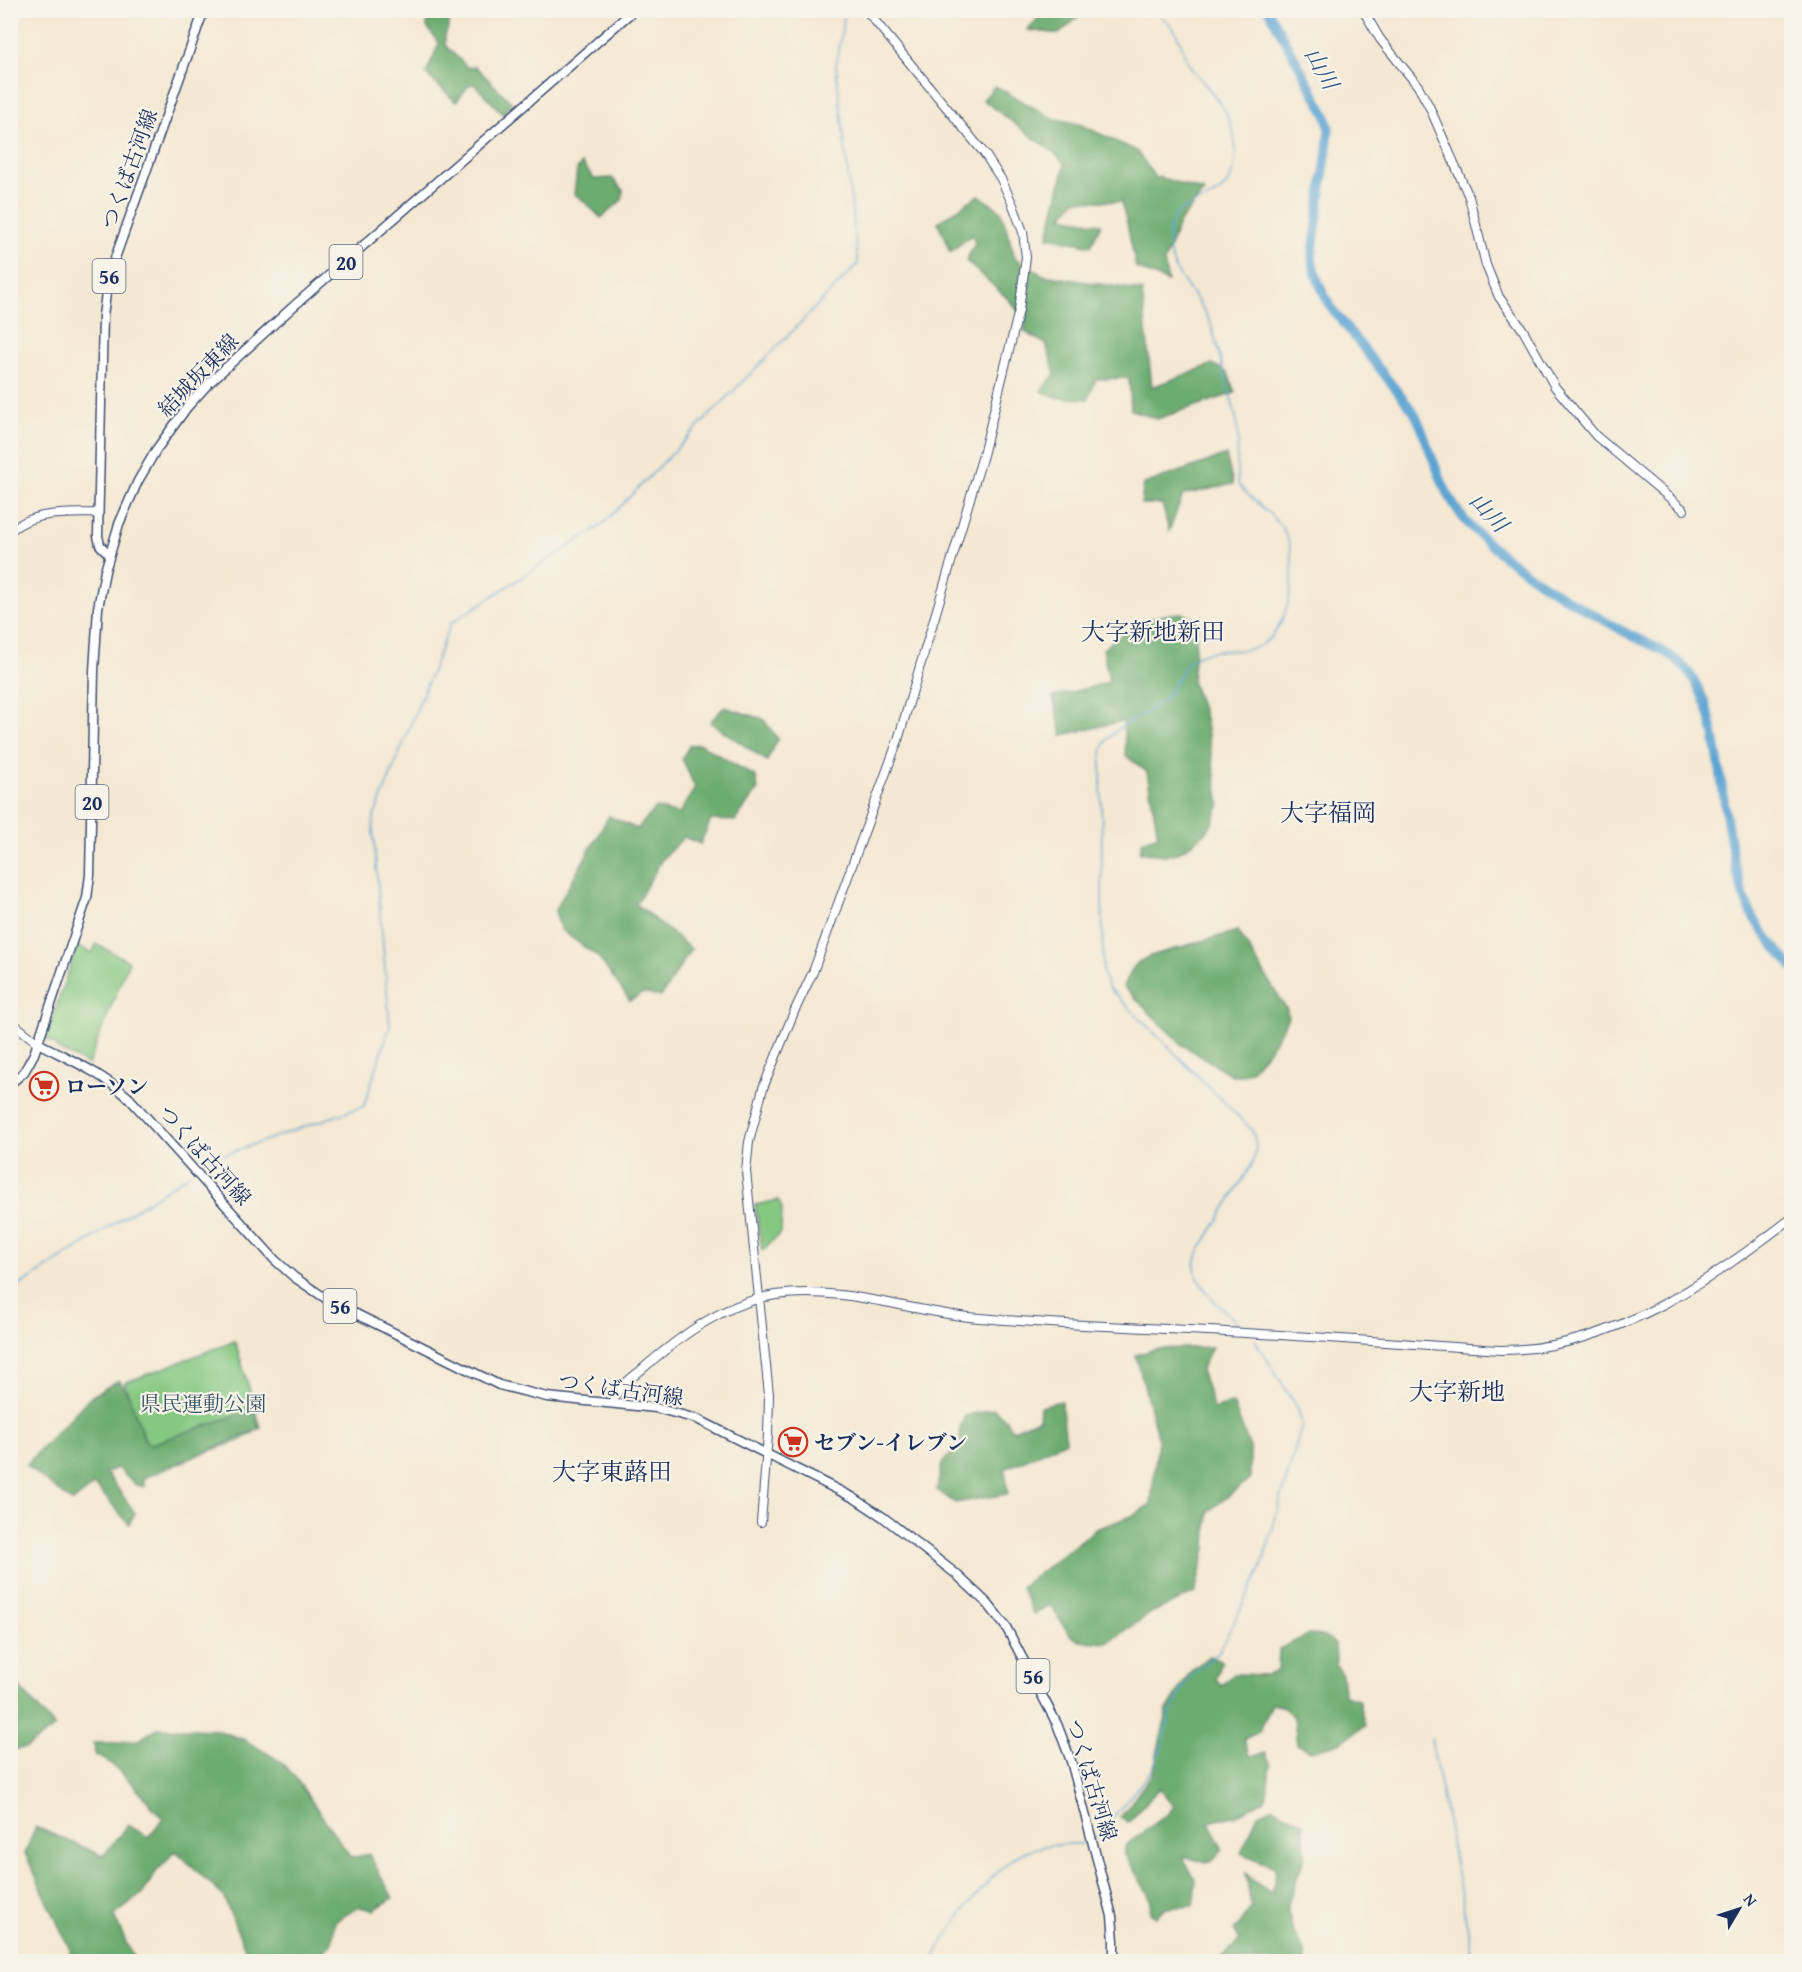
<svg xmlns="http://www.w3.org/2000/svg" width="1802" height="1972" font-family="'Gentium Book Plus','Noto Serif JP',serif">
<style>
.green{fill:#85c881;stroke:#507c70;stroke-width:1.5}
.forest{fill:#6cac6f;stroke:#446e66;stroke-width:1.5}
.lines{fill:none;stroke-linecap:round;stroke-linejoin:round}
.stream{stroke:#5ba4d2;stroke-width:1.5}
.river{stroke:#5ba4d2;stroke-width:9}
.secondary-casing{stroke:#3c4b6f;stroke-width:10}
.primary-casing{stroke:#3c4b6f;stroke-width:11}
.secondary{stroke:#fff;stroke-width:8}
.primary{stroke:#fff;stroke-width:8}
.labels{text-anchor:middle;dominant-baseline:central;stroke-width:4.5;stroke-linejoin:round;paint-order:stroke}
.shield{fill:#f7f3e8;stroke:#5d6a87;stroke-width:1.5}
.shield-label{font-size:20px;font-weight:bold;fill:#1b2f5e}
.street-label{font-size:21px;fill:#1b2f5e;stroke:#f7f3e8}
.poi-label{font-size:21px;font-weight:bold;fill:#1b2f5e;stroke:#f7f3e8;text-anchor:start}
.park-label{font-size:21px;fill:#365567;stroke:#f7f3e8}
.water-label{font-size:22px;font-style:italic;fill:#315887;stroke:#f7f3e8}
.quarter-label{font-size:24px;fill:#1b2f5e;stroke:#f7f3e8}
</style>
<rect width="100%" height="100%" fill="#f7f3e8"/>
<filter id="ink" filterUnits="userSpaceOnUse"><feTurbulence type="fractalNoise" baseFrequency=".0167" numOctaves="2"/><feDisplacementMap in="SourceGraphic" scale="12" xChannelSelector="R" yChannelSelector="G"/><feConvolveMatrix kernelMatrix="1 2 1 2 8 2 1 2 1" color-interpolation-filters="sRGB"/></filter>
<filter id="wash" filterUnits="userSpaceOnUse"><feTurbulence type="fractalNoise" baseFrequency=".008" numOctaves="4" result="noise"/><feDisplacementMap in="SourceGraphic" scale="24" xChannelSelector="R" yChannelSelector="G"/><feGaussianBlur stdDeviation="1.35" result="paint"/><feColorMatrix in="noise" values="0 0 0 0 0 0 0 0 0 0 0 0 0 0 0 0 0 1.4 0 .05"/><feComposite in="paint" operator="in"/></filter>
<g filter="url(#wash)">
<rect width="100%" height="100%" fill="#f4e8d2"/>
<g class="green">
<polygon points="96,944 129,961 88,1065 56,1048 56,1045 45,1039 77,946 92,953"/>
<polygon points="778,1200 782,1208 781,1232 762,1251 755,1205"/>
<polygon points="235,1341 261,1428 239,1441 156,1469 124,1383"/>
</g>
<g class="forest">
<polygon points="1046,10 1085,10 1085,11 1059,34 1027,30"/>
<polygon points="426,11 446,11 452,15 445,36 445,45 468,68 475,66 512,103 503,114 474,84 469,85 456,102 426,74 439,43 427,27"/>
<polygon points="995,86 1052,118 1079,124 1137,151 1156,179 1159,177 1204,191 1179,223 1164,262 1168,282 1136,268 1127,223 1121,202 1075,200 1062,217 1101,224 1091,246 1048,237 1065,164 1054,153 983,100"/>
<polygon points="582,163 594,179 612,178 623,190 622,200 601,218 584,201 574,194 577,169"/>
<polygon points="979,195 1001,211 1015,258 1043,275 1142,291 1152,387 1213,364 1228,373 1235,393 1157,419 1131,410 1129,378 1096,379 1088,399 1058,398 1041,391 1055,374 1046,344 1025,332 1025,319 1008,299 966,261 975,243 972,235 950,252 938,222"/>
<polygon points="1226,455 1233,484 1183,495 1169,531 1162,504 1141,504 1144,484"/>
<path d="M1181,613L1198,621L1192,681L1205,718L1220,804L1213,822L1205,833L1189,846L1177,853L1164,855L1140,852L1142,841L1158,835L1147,772L1126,756L1123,721L1062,735L1053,697L1109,682L1103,649C1129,627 1146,616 1181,613Z"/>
<polygon points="724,707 763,719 778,739 767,761 710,722"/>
<polygon points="700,744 756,777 758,789 735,821 711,820 700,844 684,837 662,859 636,904 691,949 661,997 643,993 630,1001 599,958 560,929 555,910 609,816 637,829 656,808 679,814 695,788 682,758 690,745"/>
<path d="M1238,931L1287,1010L1288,1017L1283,1027L1269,1050L1251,1071L1242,1075H1232L1182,1045L1124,987C1131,969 1132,965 1150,956Z"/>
<polygon points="1212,1347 1201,1370 1214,1409 1233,1403 1250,1448 1250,1479 1208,1512 1206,1548 1195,1593 1153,1612 1107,1643 1080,1641 1070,1635 1050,1605 1033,1614 1021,1587 1096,1529 1132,1516 1151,1504 1158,1439 1136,1355 1155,1349"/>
<polygon points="119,1380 129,1396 145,1441 151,1444 237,1415 255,1411 259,1429 144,1478 144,1487 136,1485 117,1468 106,1472 135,1513 129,1524 95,1485 72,1502 26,1465 90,1397"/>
<polygon points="1061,1401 1066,1441 1005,1469 1008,1494 955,1503 937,1490 942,1463 960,1445 960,1428 965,1416 994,1409 1006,1420 1013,1430 1039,1419 1040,1406"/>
<path d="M1310,1634L1328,1638L1335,1644L1336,1664L1342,1675L1344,1695L1358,1699L1365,1726L1337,1744L1311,1751L1297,1745L1294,1717L1284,1707L1272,1704L1260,1730L1257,1733L1244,1739L1249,1756L1266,1753L1270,1764L1267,1796L1264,1800L1237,1815L1209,1822L1223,1850C1206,1868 1205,1862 1184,1856L1185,1862L1196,1880L1193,1906L1164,1908L1156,1917L1150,1913L1151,1899L1124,1853L1126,1845L1169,1813L1174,1806L1159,1788L1129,1822L1120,1818L1153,1773L1167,1710L1190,1672L1209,1656L1222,1662L1216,1678L1221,1686L1233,1674L1268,1675L1278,1671L1279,1649Z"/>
<polygon points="11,1678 55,1727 26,1748 11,1750"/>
<path d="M157,1728L217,1730L245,1740L277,1759L293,1774L351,1858L369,1854L393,1898L374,1910L359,1907L335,1921L332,1943L314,1961H254L249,1958L223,1896L176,1851L156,1872L143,1893L114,1916L135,1961H61L71,1952L25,1853L36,1827L103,1856L128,1825L148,1837L163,1819C145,1800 120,1764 95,1755L94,1743H108L139,1740Z"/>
<polygon points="1273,1807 1303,1823 1305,1856 1287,1907 1293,1932 1305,1952 1306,1961 1218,1961 1240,1940 1234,1931 1251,1908 1246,1873 1253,1881 1273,1894 1275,1867 1241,1853 1258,1814"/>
</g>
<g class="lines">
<g class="stream">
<path d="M1152,10C1159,15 1168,21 1173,28C1182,39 1183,57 1192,69C1203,83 1216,95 1225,111C1238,136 1243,177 1216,194C1204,201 1190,204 1179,212C1169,219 1168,234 1169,245C1170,277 1203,298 1212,328C1218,347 1222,366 1227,385C1231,398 1236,412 1237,425C1240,445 1235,464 1238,484C1250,499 1268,510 1280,525C1302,552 1293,624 1264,643C1244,657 1217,645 1197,656C1181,664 1176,686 1164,699C1148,716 1118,723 1105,743C1102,748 1102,755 1101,761L1103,973L1108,987L1252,1130C1257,1143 1257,1151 1252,1164L1198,1253C1197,1257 1195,1263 1195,1267C1197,1290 1228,1313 1243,1328"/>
<polyline points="199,1167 209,1160 364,1106 390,1026 373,831 374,817 451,623 602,525 858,264 836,66 845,10"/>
<polyline points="10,1292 191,1173"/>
<polyline points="1431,1738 1474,1962"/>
<polyline points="1095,1839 1152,1770 1163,1743 1171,1711 1190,1676 1218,1653 1261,1569 1302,1425 1298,1409 1255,1340"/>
<path d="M933,1962C945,1931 998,1861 1029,1850C1048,1844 1069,1844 1089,1843"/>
</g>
<path class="river" d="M1268,10L1326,115L1329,128L1327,151L1312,258C1315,278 1322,293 1333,310L1413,411C1420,422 1423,432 1427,444C1439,475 1450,508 1475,531C1517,572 1570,601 1621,630C1643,643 1674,651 1689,673C1711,703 1714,736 1720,771C1726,812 1730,857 1744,896C1753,924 1774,945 1792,967"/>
</g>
</g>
<g filter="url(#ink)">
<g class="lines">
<g class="secondary-casing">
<g id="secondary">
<polyline points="1363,10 1380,39 1418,86 1429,106 1469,197 1486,265 1499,297 1523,330 1555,387 1596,436 1684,510"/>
<path d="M10,531C35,510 67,514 98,513"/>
<polyline points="10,1021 38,1043"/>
<path d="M613,1403C616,1389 629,1380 640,1371C679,1337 723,1303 776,1295C845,1285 912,1313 980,1318C1050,1324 1119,1327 1189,1330C1293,1335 1397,1343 1501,1350C1611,1350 1708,1282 1792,1218"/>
<polyline points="761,1522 768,1435 769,1395 746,1171 749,1142 763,1088 794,1012 813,972 898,740 983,455 1019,310 1026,257 1023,232 1013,205 1001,179 984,153 866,10"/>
</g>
</g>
<g class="primary-casing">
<g id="primary">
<polyline points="109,554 100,545 98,536 103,316 108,278 119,247 204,10"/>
<path d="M38,1043C74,1062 97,1070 129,1098L275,1260L294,1277L328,1300L499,1385L547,1397L656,1408L697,1419L854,1498L883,1517L956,1574L988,1604L1006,1627L1057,1724L1071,1761L1112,1916L1114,1941V1962"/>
<polyline points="10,1084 24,1072 34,1054 87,898 90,875 94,671 98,608 105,571 119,524 138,481 156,450 188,406 209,383 295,305 634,10"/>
</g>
</g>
<use href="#secondary" class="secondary"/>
<use href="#primary" class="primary"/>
</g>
</g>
<defs>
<g id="supermarket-ring" transform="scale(1.5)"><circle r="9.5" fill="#f7f3e8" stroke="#c8321e" stroke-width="1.5"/><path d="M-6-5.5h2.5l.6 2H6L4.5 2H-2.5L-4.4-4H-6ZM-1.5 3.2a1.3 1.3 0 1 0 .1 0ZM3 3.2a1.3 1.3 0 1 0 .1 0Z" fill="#c8321e"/></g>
</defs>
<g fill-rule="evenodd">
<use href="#supermarket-ring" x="44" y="1086"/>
<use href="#supermarket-ring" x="793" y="1442"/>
</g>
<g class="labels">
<g class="shield">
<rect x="329.5" y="245" width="33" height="34" rx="4.5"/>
<rect x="92.5" y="259" width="33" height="34" rx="4.5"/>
<rect x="75.5" y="785" width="33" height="34" rx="4.5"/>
<rect x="323.5" y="1289" width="33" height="34" rx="4.5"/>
<rect x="1016.5" y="1659" width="33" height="34" rx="4.5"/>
</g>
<g class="shield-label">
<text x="346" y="262">20</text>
<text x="109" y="276">56</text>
<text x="92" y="802">20</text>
<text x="340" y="1306">56</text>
<text x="1033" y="1676">56</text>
</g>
<g class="street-label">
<text transform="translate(129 169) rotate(-70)">つくば古河線</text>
<text transform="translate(198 375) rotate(-46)">結城坂東線</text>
<text transform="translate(205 1155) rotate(48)">つくば古河線</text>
<text transform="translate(621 1389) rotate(8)">つくば古河線</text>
<text transform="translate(1092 1780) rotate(73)">つくば古河線</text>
</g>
<g class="poi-label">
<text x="65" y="1086">ローソン</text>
<text x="814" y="1442">セブン-イレブン</text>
</g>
<g class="park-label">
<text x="203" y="1403">県民運動公園</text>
</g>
<g class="water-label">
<text transform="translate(1322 68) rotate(61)">山川</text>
<text transform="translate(1489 512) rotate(47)">山川</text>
</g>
<g class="quarter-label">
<text x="1153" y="631">大字新地新田</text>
<text x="1328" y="812">大字福岡</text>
<text x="1457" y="1391">大字新地</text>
<text x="612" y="1471">大字東蕗田</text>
</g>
</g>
<rect width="1802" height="1972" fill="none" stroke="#f7f3e8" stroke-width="36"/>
<g transform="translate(1739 1909) rotate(51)" stroke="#f7f3e8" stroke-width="4.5" paint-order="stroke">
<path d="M0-4.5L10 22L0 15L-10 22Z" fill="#1b2f5e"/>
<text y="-9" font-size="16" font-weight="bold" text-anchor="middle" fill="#1b2f5e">N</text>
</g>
</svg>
